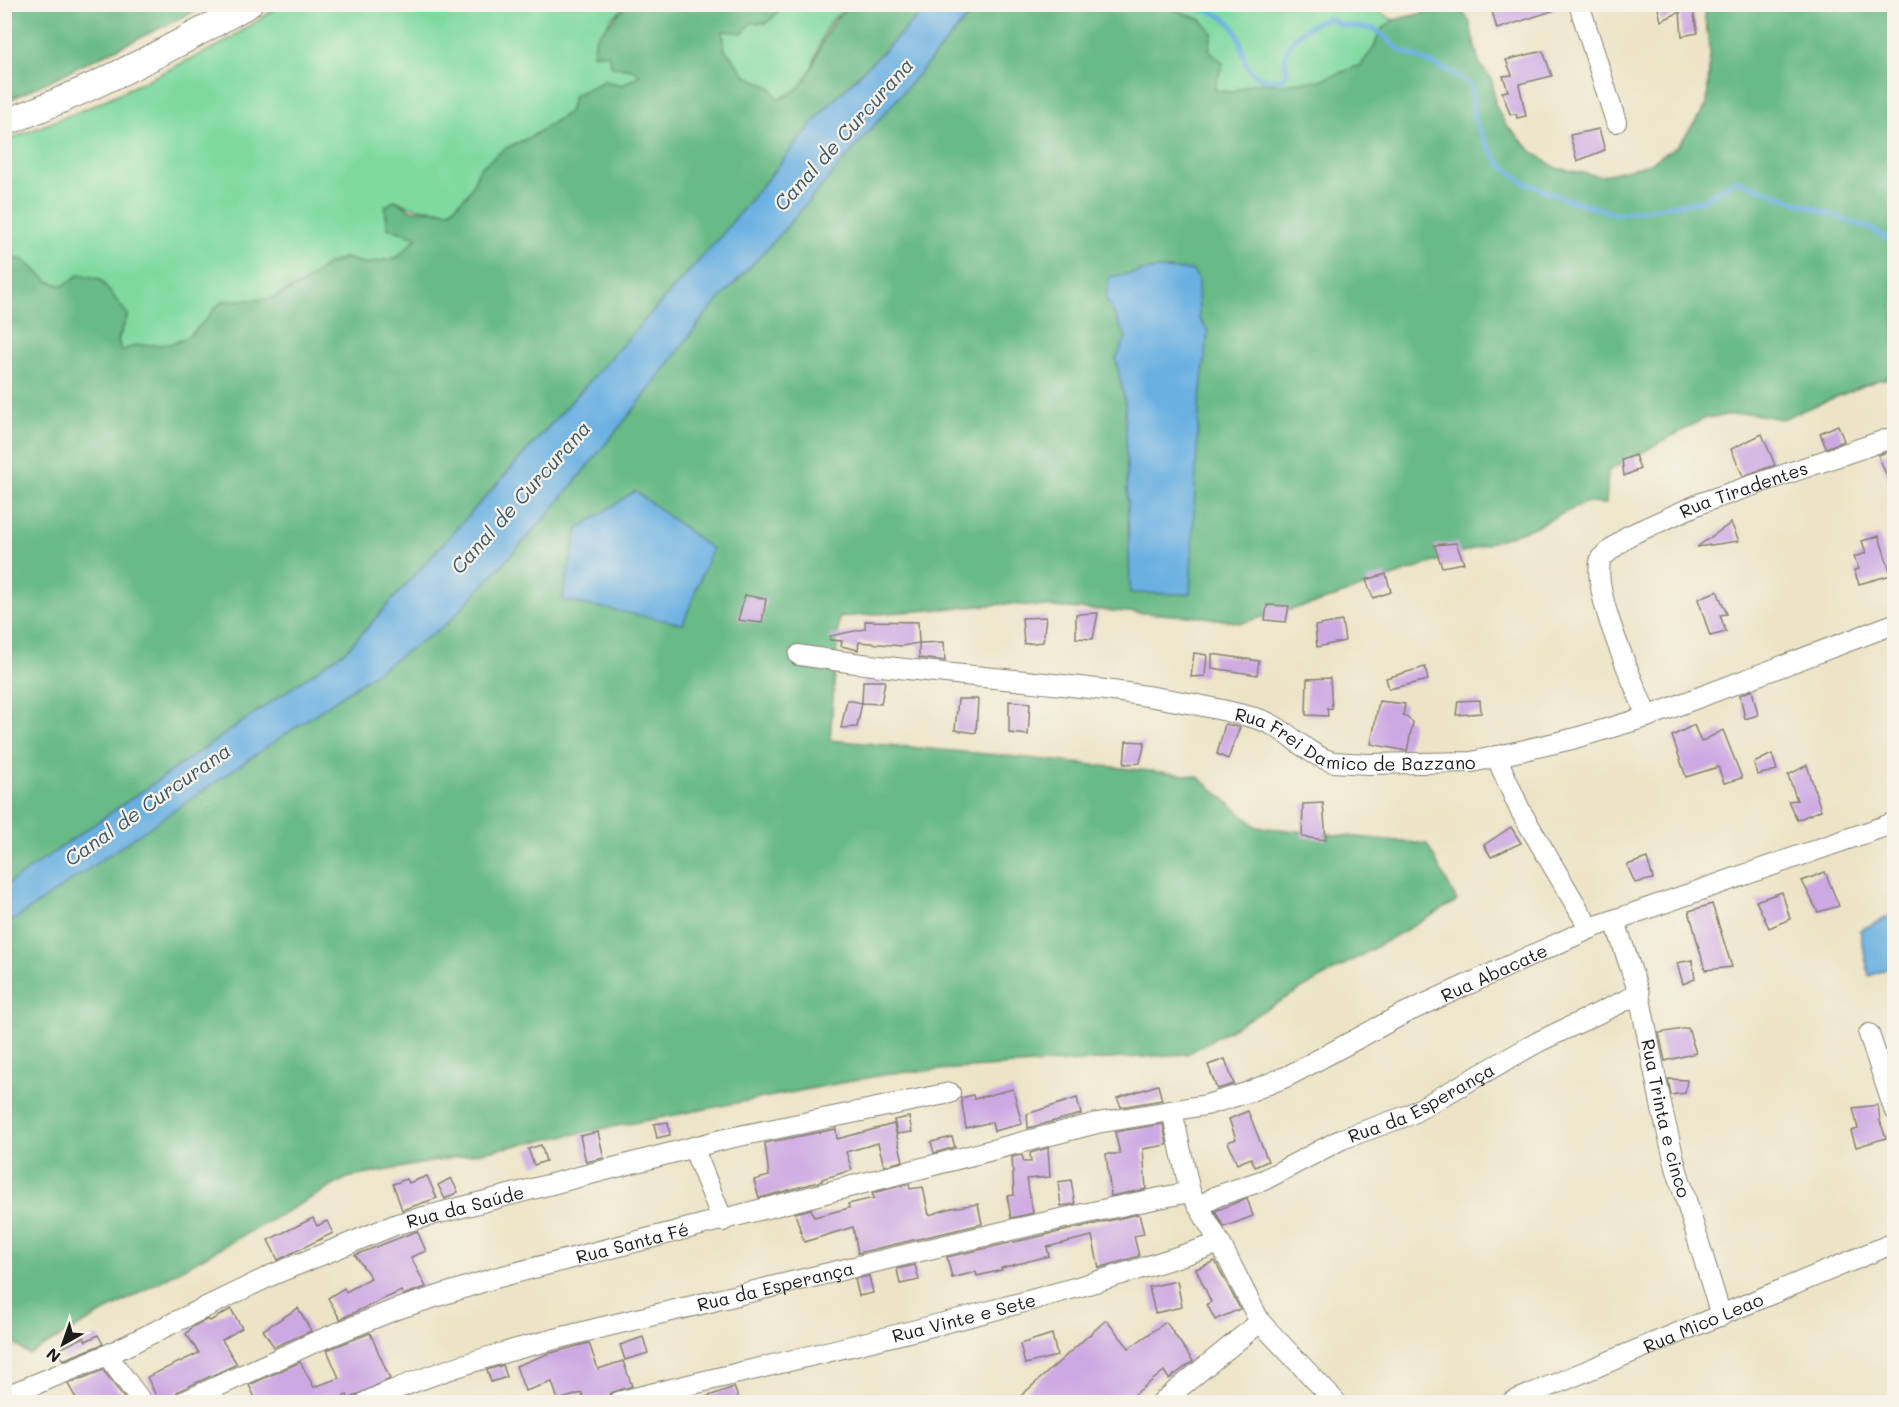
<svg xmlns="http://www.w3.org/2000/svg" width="1899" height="1407" font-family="Mali,sans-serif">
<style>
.green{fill:#80daa0;stroke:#4e7b5e;stroke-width:1.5}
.forest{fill:#68ba86;stroke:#426b51;stroke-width:1.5}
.water{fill:#6bb1e2;stroke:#44667f;stroke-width:1.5}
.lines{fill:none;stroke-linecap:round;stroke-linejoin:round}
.stream{stroke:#6bb1e2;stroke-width:5}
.building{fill:#cda9e3}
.minor-casing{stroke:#848072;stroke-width:22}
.major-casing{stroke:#848072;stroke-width:28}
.minor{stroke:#fff;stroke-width:20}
.major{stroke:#fff;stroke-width:26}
.labels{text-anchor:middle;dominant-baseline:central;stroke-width:4.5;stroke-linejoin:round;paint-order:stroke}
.street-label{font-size:18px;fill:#1c1c1c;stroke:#f7f3e8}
.water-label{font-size:20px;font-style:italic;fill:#3c586b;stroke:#f7f3e8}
</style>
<rect width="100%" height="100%" fill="#f7f3e8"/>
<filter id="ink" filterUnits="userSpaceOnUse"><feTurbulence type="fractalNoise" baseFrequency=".0167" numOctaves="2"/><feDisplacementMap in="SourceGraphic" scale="12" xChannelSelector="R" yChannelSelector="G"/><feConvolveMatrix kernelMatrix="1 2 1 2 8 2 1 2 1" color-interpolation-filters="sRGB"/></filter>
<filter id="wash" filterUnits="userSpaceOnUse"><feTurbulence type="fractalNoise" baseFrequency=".008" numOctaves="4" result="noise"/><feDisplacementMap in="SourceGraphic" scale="24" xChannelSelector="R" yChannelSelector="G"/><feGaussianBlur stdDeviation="1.35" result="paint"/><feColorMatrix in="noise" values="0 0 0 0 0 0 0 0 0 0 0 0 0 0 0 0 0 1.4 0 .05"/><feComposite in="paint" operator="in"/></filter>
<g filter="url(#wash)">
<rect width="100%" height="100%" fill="#ede4c7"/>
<g class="green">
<path d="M281,5H622L623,9L611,18L594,54H608L612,67L630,68L641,75L623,85L604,81L570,112L531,137L506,148L480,168L469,193L450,211C428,208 414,211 395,200L385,207L388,228L417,237L398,257L366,264L344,258L328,264L302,284L270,299L222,301C208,315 197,336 176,342C155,350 143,338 121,352L118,340L128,314L80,274L63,286L48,281L24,260L5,258V141L95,105L222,44Z"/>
<path d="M776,5H838L845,10C840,14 834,17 830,22C811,51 818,88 777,99L770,87L746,76L724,48L723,30L742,33L751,23H767L778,12Z"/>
<polygon points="1164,5 1372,5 1372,8 1394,20 1380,31 1374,48 1361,65 1321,80 1283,84 1255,83 1231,92 1214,90 1222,63 1209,50 1212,32 1201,20"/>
</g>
<g class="forest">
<polygon points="5,4 208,4 208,5 5,102"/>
<path d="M622,5H776L778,12L767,23H751L743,33L723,31L724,48L746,76L771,87L778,99C822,87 812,35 845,10L838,5H930L824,110L721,236L348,649L5,886V258L24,260L48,281L63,286L80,274L100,279L128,315L118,340L121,352C143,338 156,350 176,342C197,335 208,315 222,301L270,299L302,284L328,264L344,258L366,264L398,257L417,237L388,228L385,207L395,200L411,210L450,211L469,193L480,168L506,148L531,137L569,112L574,95L604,81L623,85L640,75L630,68L612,67L608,54H593L596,37L623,9Z"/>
<polygon points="978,5 1164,5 1201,20 1212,32 1209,50 1223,63 1214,90 1231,92 1254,83 1283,84 1321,80 1361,65 1374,48 1380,31 1394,20 1448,7 1461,10 1469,20 1479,63 1492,80 1495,104 1505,124 1533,152 1556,168 1600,176 1646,165 1678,146 1707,105 1710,53 1704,12 1712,5 1894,5 1894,378 1878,380 1782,419 1748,413 1705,418 1608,471 1606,504 1585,503 1532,528 1323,601 1241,623 1204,617 1006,604 839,617 830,740 998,755 1197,776 1257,827 1427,844 1457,901 1187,1054 893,1073 347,1178 29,1354 5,1337 4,926 448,623 546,517 643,398 705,315 776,239"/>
</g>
<g class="water">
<polygon points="930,5 978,5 776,239 705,315 643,398 546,517 448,623 5,926 5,886 348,649 721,236 824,110"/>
<polygon points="1158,269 1192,270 1198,279 1199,318 1208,331 1199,407 1190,594 1130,593 1125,402 1116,359 1126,337 1106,299 1109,277"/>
<polygon points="635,491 712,549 683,624 562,600 578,529"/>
<polygon points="1894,914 1894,966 1869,976 1860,930"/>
</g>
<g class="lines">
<path class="stream" d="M1178,4C1195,8 1218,10 1230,23C1252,46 1231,83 1283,79L1287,73C1287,69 1285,63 1285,59C1287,38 1311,23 1328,18L1341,25L1375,29L1400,50L1449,71L1471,85L1474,119L1487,145L1502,165L1523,182L1566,199L1616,214L1701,201L1736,180L1871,229L1894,243"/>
</g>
<g id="blocks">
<g class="building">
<polygon points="1490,4 1563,4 1564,7 1497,29"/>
<polygon points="1657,4 1697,4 1692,7 1698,33 1682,36 1680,12 1661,21"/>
<polygon points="1543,51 1552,76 1519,84 1526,116 1517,118 1516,114 1510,114 1502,92 1508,91 1503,76 1512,75 1506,60"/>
<polygon points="1599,129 1605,150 1577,161 1570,135"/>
<polygon points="1838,425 1844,441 1826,448 1820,433"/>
<polygon points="1762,434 1775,465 1743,476 1731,449"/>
<polygon points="1894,450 1894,493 1878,455"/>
<polygon points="1635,455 1640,469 1624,476 1622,460"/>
<polygon points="1731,523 1739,541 1697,547"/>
<polygon points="1879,536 1891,575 1859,584 1854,570 1859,569 1854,557 1866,553 1862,541"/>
<polygon points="1456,543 1464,563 1442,567 1434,545"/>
<polygon points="1386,574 1391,592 1373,598 1366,580"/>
<polygon points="1717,591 1727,614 1720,615 1726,632 1710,636 1698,599"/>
<polygon points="745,595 766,599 762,623 738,620"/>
<polygon points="1267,605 1289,606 1286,622 1265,620"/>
<polygon points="1098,613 1093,639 1076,638 1076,614"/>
<polygon points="1046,617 1043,642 1024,644 1022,618"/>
<polygon points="865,621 918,622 919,643 902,646 859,642 858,650 841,646 842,641 830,640 830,636 865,629"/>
<polygon points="1342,621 1345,641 1317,647 1315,626"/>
<polygon points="944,642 945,661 919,658 919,643"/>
<polygon points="1194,653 1207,655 1205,676 1191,677"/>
<polygon points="1212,654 1259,661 1257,675 1212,668"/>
<polygon points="1425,667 1428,680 1389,689 1386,678"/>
<polygon points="1330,678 1332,709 1327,708 1328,716 1306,715 1307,679"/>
<polygon points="863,681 885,681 881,704 862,703"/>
<polygon points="1752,690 1758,715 1745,719 1740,695"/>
<polygon points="958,699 978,699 976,733 955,730"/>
<polygon points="847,700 862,703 857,727 841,728"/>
<polygon points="1480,700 1481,713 1456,715 1458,701"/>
<polygon points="1009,701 1030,703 1028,735 1009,733"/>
<polygon points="1379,701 1405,704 1403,715 1413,722 1407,751 1371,744"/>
<polygon points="1225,724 1240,727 1228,759 1217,754"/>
<polygon points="1694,725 1701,742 1723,730 1742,778 1724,783 1718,767 1686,777 1672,736"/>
<polygon points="1126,741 1145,742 1140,763 1124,764"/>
<polygon points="1772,754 1777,770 1757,775 1754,763"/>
<polygon points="1807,765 1821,810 1797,820 1788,801 1797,800 1788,775"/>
<polygon points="1323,803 1326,840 1302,837 1303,804"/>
<polygon points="1511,827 1521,843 1491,857 1484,845"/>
<polygon points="1647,858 1653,879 1635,883 1627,865"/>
<polygon points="1825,872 1839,906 1818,912 1802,881"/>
<polygon points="1782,892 1790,919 1769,928 1756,901"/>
<polygon points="1712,904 1732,967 1705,970 1689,911"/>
<polygon points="1692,960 1695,979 1683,984 1677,963"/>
<polygon points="1688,1028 1696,1053 1665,1061 1659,1033"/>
<polygon points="1225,1059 1234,1084 1217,1089 1208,1065"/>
<polygon points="1668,1079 1687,1080 1685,1093 1671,1095"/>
<polygon points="1158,1085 1162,1100 1121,1107 1117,1098"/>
<polygon points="1013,1089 1022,1124 994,1131 992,1122 966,1128 961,1098 973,1095 974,1099"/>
<polygon points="1077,1098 1081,1114 1028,1128 1027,1114"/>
<polygon points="1878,1105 1880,1121 1886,1138 1856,1147 1851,1131 1858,1129 1853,1108"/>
<polygon points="1248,1111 1268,1161 1255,1167 1251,1158 1237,1164 1228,1142 1236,1139 1229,1119"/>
<polygon points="909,1117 912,1132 897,1134 894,1120"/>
<polygon points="668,1122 670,1135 657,1138 654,1124"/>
<polygon points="894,1124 903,1161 884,1166 878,1143 846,1152 852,1170 822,1179 822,1181 759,1198 754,1180 769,1176 765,1143 836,1129 837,1139"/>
<polygon points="1163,1124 1167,1145 1143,1149 1146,1189 1111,1196 1106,1154 1120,1154 1115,1132"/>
<polygon points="598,1132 604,1158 586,1162 580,1136"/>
<polygon points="952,1137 955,1147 934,1153 931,1142"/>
<polygon points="541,1145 546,1161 534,1165 528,1149"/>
<polygon points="1048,1148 1050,1177 1027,1179 1033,1213 1011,1218 1007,1196 1014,1195 1012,1157 1022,1155 1024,1162 1031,1162 1030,1153"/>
<polygon points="427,1176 437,1198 402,1210 393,1184 407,1179 409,1183"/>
<polygon points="451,1178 458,1192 445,1199 438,1185"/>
<polygon points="1071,1180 1075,1204 1061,1206 1058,1182"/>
<polygon points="909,1184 910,1189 923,1187 929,1215 951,1208 978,1204 982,1224 858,1253 853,1227 804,1242 795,1213 811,1209 814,1217 849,1208 848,1204 874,1198 872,1193"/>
<polygon points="1247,1198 1253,1216 1224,1227 1215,1211"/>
<polygon points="1139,1214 1144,1234 1134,1236 1139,1256 1099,1268 1092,1236 1047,1247 1049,1256 1001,1268 1002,1270 977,1276 976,1272 952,1278 947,1257"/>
<polygon points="313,1218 317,1226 327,1221 333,1233 278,1260 268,1240"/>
<polygon points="417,1231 426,1251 411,1257 426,1287 403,1295 401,1291 340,1319 328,1298 344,1288 346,1292 371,1278 355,1255"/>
<polygon points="1215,1261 1240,1309 1215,1320 1207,1304 1211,1302 1196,1269"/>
<polygon points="915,1265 919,1280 900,1284 897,1269"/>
<polygon points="869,1276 873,1293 859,1296 855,1279"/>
<polygon points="1177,1281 1182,1307 1155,1313 1149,1287"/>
<polygon points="298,1308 311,1331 274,1347 263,1330"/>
<polygon points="231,1309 242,1328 222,1340 237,1364 178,1391 170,1402 159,1402 147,1377 199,1353 186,1334 192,1327 208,1319 210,1321"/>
<polygon points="1106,1320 1129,1348 1166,1322 1193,1361 1169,1379 1164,1371 1125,1402 1014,1402"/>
<polygon points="370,1333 390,1379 349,1399 347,1395 329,1402 257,1402 249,1385 300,1362 314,1387 339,1378 327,1350"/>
<polygon points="1052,1334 1057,1356 1025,1364 1020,1344"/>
<polygon points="98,1335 103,1344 63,1360 57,1350 84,1337 86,1341"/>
<polygon points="643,1337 648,1353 625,1360 620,1345"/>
<polygon points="589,1343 598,1369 623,1361 632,1386 610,1393 606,1402 584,1402 582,1393 558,1400 552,1382 525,1391 516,1366 547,1354"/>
<polygon points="503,1365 507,1377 491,1382 487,1370"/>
<polygon points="103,1370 127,1402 78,1402 68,1384"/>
<polygon points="734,1387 740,1402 695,1402 695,1401"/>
</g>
</g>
</g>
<g filter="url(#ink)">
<use href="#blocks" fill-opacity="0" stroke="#848072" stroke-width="1.5"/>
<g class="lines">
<g class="minor-casing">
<g id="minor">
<polyline points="1579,4 1616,122"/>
<path id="s1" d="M799,655C951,680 1105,679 1255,718C1286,726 1304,754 1333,762L1368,764L1472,762L1572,739L1647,717L1894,624"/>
<path id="s2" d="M1647,717C1634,682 1590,591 1601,558L1628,536L1701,503L1894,437"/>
<polyline points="1496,756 1520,810 1590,929"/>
<path id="s3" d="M1615,921L1639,994L1663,1114L1676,1167L1721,1316"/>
<polyline points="1869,1034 1894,1109"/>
<polyline points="1172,1111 1190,1192 1220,1243 1260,1322 1336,1402"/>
<polyline points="693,1147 723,1221"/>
<path id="s4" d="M1199,1207L1217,1196L1264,1180L1342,1139L1409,1115L1538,1042L1639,994"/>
<polyline points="107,1355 142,1402"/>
<path id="s5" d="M4,1397L107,1355L272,1275L397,1224L725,1139L950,1093"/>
<path id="s6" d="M183,1402L313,1343L394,1310L495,1278L1097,1123L1206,1105L1246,1093L1288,1076L1403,1014L1594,927L1894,823"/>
<path id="s7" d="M366,1402C473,1353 599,1329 713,1301C872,1263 1030,1223 1190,1192"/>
<path id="s8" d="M618,1402C819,1353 1024,1309 1220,1243"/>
<polyline points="1162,1402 1260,1322"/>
<path id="s9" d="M1512,1402L1894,1243"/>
</g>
</g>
<g class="major-casing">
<path id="major" d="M4,123C90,91 170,50 249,4"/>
</g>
<use href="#minor" class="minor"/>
<use href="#major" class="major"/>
</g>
</g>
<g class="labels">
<g class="street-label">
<text stroke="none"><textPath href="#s2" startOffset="327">Rua Tiradentes</textPath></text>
<text stroke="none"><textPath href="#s1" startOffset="567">Rua Frei Damico de Bazzano</textPath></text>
<text stroke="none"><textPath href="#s6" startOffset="1386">Rua Abacate</textPath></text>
<text stroke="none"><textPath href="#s4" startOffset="246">Rua da Esperança</textPath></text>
<text stroke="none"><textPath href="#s3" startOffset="204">Rua Trinta e cinco</textPath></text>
<text stroke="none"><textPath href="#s5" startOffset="500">Rua da Saúde</textPath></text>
<text stroke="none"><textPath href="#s6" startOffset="478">Rua Santa Fé</textPath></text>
<text stroke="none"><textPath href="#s7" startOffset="426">Rua da Esperança</textPath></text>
<text stroke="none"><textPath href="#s8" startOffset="356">Rua Vinte e Sete</textPath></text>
<text stroke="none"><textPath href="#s9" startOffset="207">Rua Mico Leao</textPath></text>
</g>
<g class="water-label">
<text transform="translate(843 134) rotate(-48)">Canal de Curcurana</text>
<text transform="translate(520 497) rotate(-48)">Canal de Curcurana</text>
<text transform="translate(147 804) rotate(-35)">Canal de Curcurana</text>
</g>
</g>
<rect width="1899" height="1407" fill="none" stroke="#f7f3e8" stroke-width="24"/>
<g transform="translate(63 1344) rotate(220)" stroke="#f7f3e8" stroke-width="4.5" paint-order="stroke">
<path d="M0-4.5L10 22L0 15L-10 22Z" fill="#1c1c1c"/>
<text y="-9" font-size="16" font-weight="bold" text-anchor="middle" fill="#1c1c1c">N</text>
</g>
</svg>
